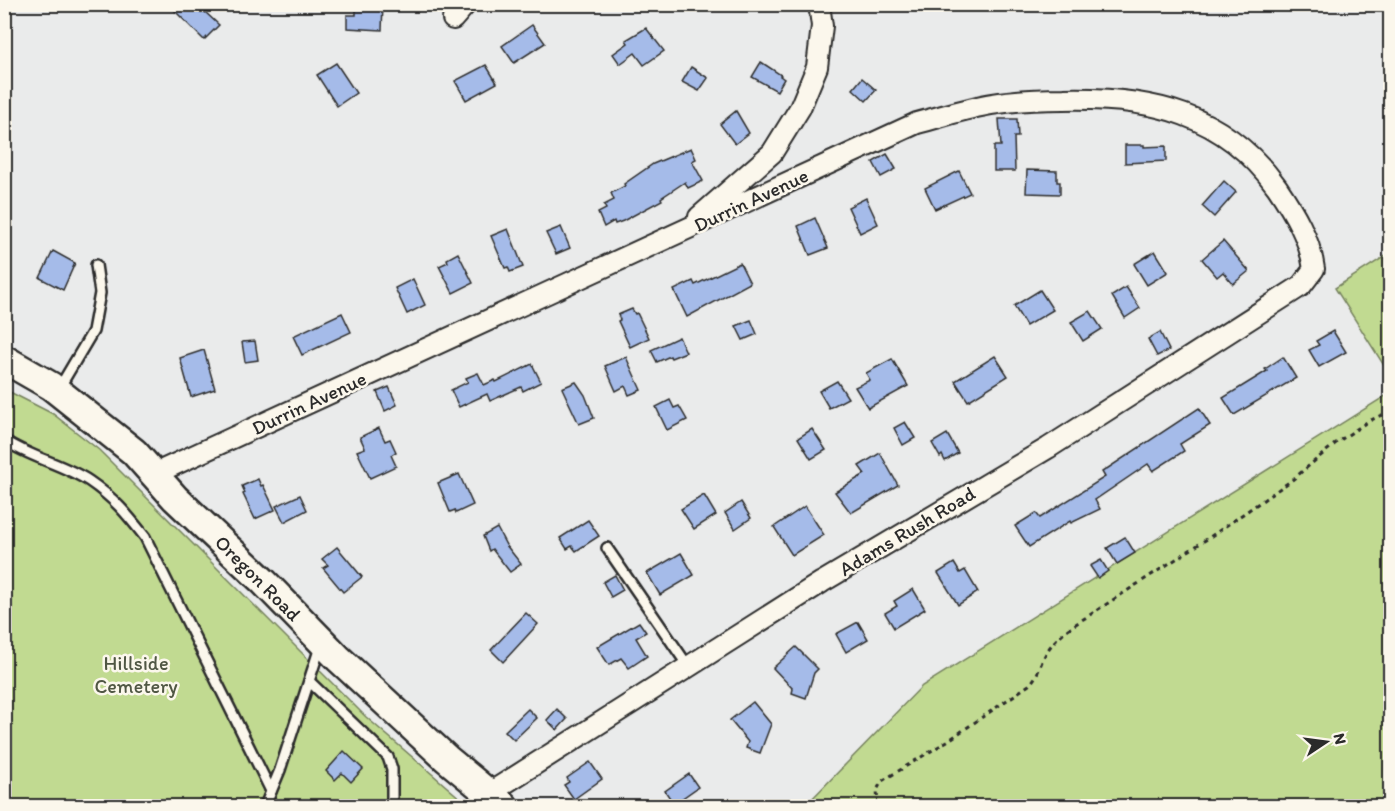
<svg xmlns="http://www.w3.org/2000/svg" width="1395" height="811" font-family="Itim,sans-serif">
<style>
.green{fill:#c1da91;stroke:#76825e;stroke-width:1.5}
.building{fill:#a5bbe9;stroke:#2b2b2b;stroke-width:1.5}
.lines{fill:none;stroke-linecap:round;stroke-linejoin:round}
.lane-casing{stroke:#2b2b2b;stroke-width:14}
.street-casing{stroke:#2b2b2b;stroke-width:24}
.secondary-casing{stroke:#2b2b2b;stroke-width:32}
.path{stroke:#2b2b2b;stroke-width:3;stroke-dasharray:4.5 4.5;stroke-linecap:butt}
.lane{stroke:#fbf7ec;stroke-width:9}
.street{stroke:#fbf7ec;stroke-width:20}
.secondary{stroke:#fbf7ec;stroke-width:27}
.labels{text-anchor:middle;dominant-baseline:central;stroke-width:5;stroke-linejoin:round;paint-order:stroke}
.street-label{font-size:20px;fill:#2b2b2b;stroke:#fbf7ec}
.park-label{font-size:20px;fill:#505744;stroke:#fbf7ec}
</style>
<rect width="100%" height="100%" fill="#eaebeb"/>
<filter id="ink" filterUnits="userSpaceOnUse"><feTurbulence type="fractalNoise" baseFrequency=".0167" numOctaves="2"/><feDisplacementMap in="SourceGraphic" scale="12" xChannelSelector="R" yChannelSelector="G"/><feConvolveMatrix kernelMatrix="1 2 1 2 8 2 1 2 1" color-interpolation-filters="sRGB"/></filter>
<g filter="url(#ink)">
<g class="green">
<polygon points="1390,253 1390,375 1335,288"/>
<polygon points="4,389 53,414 99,450 366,717 469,806 5,806"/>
<polygon points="1390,393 1390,806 805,806 922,686"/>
</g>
<g class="building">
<polygon points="168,4 213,4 205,12 219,25 204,40"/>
<polygon points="356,4 383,4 382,30 347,28 347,15 356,15"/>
<polygon points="532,25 545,43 514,63 502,46"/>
<polygon points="646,28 664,51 644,65 635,53 620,64 613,54 628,43 626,40"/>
<polygon points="761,62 781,75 780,76 784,79 777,91 752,77"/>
<polygon points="336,63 356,93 337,106 317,75"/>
<polygon points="486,65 497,83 466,100 455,81"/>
<polygon points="691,67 708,78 699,91 682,82"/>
<polygon points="862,78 876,90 866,101 853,89"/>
<polygon points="736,111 749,133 735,144 720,124"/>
<polygon points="999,119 1017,119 1018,137 1014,137 1015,171 994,171 994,146 1001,146"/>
<polygon points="1125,145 1144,145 1144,147 1166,146 1166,161 1125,163"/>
<polygon points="691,148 696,159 692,161 703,181 688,188 685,182 661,198 662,200 623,221 615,224 614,221 604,227 598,213 606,209 604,205 614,200 611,193 625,186 624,184 653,164"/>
<polygon points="887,154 896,169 881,177 873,162"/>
<polygon points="1027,170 1057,171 1057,182 1060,182 1060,194 1026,193"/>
<polygon points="959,171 970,193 935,209 925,188"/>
<polygon points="1224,181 1236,192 1214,217 1202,206"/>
<polygon points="866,198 878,224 860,233 848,207"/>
<polygon points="815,218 828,248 810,255 798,226"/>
<polygon points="561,227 570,248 556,254 546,233"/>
<polygon points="508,229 523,267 510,272 508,267 505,268 491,236"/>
<polygon points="1223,241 1249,271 1233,284 1223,272 1217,277 1202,259"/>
<polygon points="53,251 75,263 63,290 40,278"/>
<polygon points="1155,251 1168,272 1147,285 1134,264"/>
<polygon points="458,253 473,283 453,293 439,266 448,262 447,259"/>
<polygon points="740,263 750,283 687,317 674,290 693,281 695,285"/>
<polygon points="413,279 425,305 407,314 395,288"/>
<polygon points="1126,287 1140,308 1125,318 1112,296"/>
<polygon points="1040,290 1053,310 1026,326 1014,306"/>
<polygon points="632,309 635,314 637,313 649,338 630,347 618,321 620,320 618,315"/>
<polygon points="1090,311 1102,329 1083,341 1071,322"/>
<polygon points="342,313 351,332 302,355 293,336"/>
<polygon points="751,320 757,334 743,340 736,326"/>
<polygon points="1333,331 1346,352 1319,367 1309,350 1319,345 1316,341"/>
<polygon points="1160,332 1169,350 1157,356 1148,339"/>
<polygon points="679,337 686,352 671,358 670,356 657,362 651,350"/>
<polygon points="255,341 258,360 245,362 242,342"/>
<polygon points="204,350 215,389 191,397 180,358"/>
<polygon points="995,356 1008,376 968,401 955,381"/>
<polygon points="626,357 641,390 629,395 625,386 616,391 605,366"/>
<polygon points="1283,357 1296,378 1234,415 1223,398 1267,371 1265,369"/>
<polygon points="892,359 908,386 868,408 855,387 870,380 866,373"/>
<polygon points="532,364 541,382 523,391 521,387 490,401 487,394 459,407 451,390 468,382 466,378 478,373 484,385 495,380 496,382"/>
<polygon points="837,381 848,398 829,408 819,391"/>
<polygon points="576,382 585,395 594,418 579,424 562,388"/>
<polygon points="389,387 397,405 385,411 377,392"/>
<polygon points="670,400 674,408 679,406 687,420 667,430 656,407"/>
<polygon points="1199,408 1210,425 1180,444 1184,451 1153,471 1148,464 1095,500 1100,509 1071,523 1070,521 1029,547 1015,526 1036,513 1040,518 1105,477 1102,472"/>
<polygon points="905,422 915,438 903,445 894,428"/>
<polygon points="379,428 385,441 390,439 396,452 391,455 396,466 370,478 357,451 365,448 360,437"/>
<polygon points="812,429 826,450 811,459 798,438"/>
<polygon points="947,434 958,453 945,461 942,455 940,457 932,443"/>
<polygon points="880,453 898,485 851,513 835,492 865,474 859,466"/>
<polygon points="459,474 473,505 456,513 455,510 450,512 438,483"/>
<polygon points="258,479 261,486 263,485 275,510 255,519 243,494 245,493 242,486"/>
<polygon points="300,495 307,510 284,522 276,506"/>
<polygon points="704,495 716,515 694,529 681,509"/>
<polygon points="741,502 751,518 735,529 725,513"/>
<polygon points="805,506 824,535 792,555 774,527"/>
<polygon points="588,520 599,536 576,551 572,546 567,549 560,538"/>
<polygon points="497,528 506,545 521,564 510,572 492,549 489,551 483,536"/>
<polygon points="1125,537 1135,553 1117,564 1107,548"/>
<polygon points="337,547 362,577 343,592 323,568 328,565 322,559"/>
<polygon points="681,553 694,575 660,595 647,573"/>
<polygon points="1101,560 1108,571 1098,578 1090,566"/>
<polygon points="954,563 960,573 965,570 978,592 958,605 938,573"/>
<polygon points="615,575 623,590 611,597 603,582"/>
<polygon points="913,589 925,609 894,628 885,613 897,606 894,601"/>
<polygon points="526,613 538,624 503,662 491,650"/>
<polygon points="639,622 646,632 636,638 647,656 629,668 621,658 609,665 597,647"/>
<polygon points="858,622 868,639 846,652 836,634"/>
<polygon points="796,647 818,669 814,673 806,698 792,693 793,689 773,668"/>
<polygon points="753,702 771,724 760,753 746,748 748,742 730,720"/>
<polygon points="528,709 537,718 514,740 505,731"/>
<polygon points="557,709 567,719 557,730 547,720"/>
<polygon points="344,751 363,769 351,782 342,773 335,780 326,771"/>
<polygon points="590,762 602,779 574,799 564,785 569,782 567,778"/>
<polygon points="689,774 698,787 674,804 665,791"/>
</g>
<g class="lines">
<g class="lane-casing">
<g id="lane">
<polyline points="58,390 93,331 100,293 96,265"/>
<path d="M4,440C31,458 63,464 89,481C114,498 127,514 145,537L271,791"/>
<polyline points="607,548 688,666"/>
<polyline points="309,681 388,757 392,769 392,806"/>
<polyline points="265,806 280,770 321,644"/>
</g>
</g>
<g class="street-casing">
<g id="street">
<polyline points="453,19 466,4"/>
<polyline points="699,217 772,153 800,108 817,67 822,26 819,4"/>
<path d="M154,474L917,123C941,117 967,108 992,104C1016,100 1040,99 1064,99C1151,97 1224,113 1277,187C1294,212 1310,239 1314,269L1301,286L1048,448L822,582L488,794"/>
</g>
</g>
<g class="secondary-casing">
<polyline id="secondary" points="4,359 51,386 134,452 175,498 264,582 338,658 447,759 504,806"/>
</g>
<g class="path">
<path d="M878,806L877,790L882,781L949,740L1029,685C1037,677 1039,669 1043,659C1049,646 1057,638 1068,629L1207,539L1292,480L1336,443L1367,422L1390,411"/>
<polyline points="1083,806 1087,798"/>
</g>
<use href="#lane" class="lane"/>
<use href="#street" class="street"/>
<use href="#secondary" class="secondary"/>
</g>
</g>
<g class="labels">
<g class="street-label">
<text transform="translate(751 200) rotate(-25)">Durrin Avenue</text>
<text transform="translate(309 403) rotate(-25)">Durrin Avenue</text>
<text transform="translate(907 531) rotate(-31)">Adams Rush Road</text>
<text transform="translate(258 578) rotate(45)">Oregon Road</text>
</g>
<g class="park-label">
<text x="136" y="663">Hillside<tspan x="136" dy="23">Cemetery</tspan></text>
</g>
</g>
<rect width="1395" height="811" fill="none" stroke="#fbf7ec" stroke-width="24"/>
<rect x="12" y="12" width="1371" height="787" fill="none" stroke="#2b2b2b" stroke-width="2" filter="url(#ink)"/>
<g transform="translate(1326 742) rotate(77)" stroke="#fbf7ec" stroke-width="4.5" paint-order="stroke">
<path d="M0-4.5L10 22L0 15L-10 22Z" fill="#2b2b2b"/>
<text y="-9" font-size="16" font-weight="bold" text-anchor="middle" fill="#2b2b2b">N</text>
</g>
</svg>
